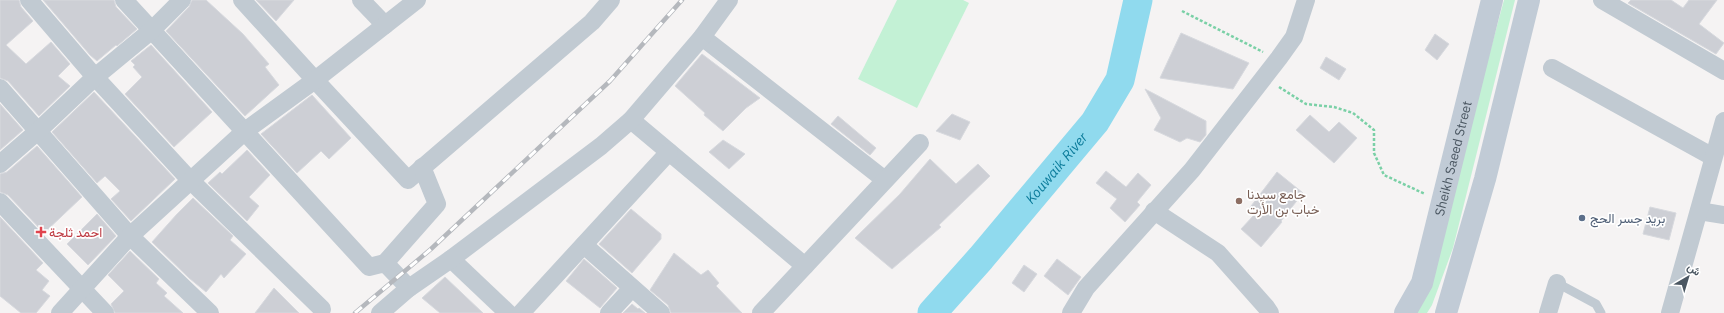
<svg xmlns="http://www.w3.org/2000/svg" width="1724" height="313" font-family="'IBM Plex Sans',Vazirmatn,sans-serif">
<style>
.green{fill:#c3f1d5}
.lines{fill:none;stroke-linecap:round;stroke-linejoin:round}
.river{stroke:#90daee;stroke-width:29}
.building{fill:#cdcfd5;stroke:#d7d9de}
.path{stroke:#7ad0a6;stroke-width:2.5;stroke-dasharray:3 2;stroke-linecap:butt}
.service{stroke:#c1cad2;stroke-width:9}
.minor{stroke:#c1cad2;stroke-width:18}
.secondary{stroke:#c1cbd6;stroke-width:22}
.rail-casing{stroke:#b5b8bd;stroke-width:4.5}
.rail{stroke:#fff;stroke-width:3;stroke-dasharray:9;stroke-linecap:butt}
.education-dot{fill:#8d6e63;stroke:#fff;stroke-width:1.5}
.service-dot{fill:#5c6f8a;stroke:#fff;stroke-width:1.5}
.health-dot{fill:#e0444e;stroke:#fff;stroke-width:1.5}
.labels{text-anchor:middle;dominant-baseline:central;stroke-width:3.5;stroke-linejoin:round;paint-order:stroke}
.street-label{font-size:13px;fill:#4a5661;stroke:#fff}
.education-label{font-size:13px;fill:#785e54;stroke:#fff;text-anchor:start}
.service-label{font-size:13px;fill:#4e5e75;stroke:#fff;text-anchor:start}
.health-label{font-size:13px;fill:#be3a42;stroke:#fff;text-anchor:start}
.water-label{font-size:14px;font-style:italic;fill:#0c7c9b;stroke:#fff}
</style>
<rect width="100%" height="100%" fill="#f5f3f3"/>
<g class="green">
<polygon points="897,0 963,0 969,3 917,108 858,79"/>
<polygon points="1504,0 1515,0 1453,248 1432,305 1427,313 1415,313 1474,111"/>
</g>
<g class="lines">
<path class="river" id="s1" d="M932,313L981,258L1095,122L1120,80L1138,0"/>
</g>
<g class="building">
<polygon points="0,0 19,0 21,7 33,21 6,45 26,64 51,42 70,64 58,76 70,86 39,116 8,81 0,78"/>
<polygon points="43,0 114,0 116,7 137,29 117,46 116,45 97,61 90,55"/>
<polygon points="192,0 206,0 243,34 269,64 265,67 279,85 245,116 166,31 189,7"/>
<polygon points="256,0 294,0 276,21"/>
<polygon points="1631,0 1671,0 1683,8 1689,0 1717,0 1699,24 1724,43 1716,54 1628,3"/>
<polygon points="1181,33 1249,63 1233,89 1160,78"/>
<polygon points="1435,34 1449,44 1437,60 1425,50"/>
<polygon points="151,45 212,112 174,147 125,94 142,77 133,67 135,65 131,61"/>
<polygon points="702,54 760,98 746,108 723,131 704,115 705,113 675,86"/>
<polygon points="1326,57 1346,69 1339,80 1320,68"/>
<polygon points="1145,89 1206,121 1206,135 1200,142 1187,138 1180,142 1154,130 1161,118"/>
<polygon points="94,92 175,179 131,221 111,199 120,191 105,176 97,183 52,132"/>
<polygon points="312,95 351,138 329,159 321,151 297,173 261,134"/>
<polygon points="0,104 23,130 0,150"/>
<polygon points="952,114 970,122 960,140 936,131"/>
<polygon points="1310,115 1329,132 1339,122 1357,138 1334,163 1296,130"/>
<polygon points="838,116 876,148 870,155 831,124"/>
<polygon points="723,140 745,154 729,169 709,152"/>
<polygon points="37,146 82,197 44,233 8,195 0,192 0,174 7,172"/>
<polygon points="247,150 270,175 249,197 259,206 247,221 208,183 220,172 222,174"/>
<polygon points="930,159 956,184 978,164 990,176 939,225 941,227 892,269 855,238 900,194"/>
<polygon points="1106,171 1126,187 1138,173 1151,185 1137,202 1140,205 1125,222 1110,208 1117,199 1096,183"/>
<polygon points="1277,172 1303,193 1281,221 1282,222 1261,247 1241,229 1254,215 1248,210"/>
<polygon points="193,198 233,236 230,240 246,254 224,278 221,274 206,292 189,278 152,242 177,214"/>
<polygon points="1650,207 1676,213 1669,240 1643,234"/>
<polygon points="631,209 661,234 661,239 632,273 599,244"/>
<polygon points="97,214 116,236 88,265 67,244"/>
<polygon points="0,217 43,263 36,270 49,281 42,290 50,296 36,313 21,313 0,296"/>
<polygon points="130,251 159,279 156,283 167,293 164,296 183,313 115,313 111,304 124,291 108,275"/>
<polygon points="674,253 701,275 708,270 719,283 716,286 742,313 671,313 668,305 650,290"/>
<polygon points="584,259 617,288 600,308 566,281"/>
<polygon points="1057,259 1081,277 1068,295 1044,276"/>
<polygon points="1024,265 1037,274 1024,292 1012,283"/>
<polygon points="445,277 483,313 440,313 422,298"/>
<polygon points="274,288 299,313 255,313"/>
<polygon points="632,304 638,309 639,308 645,313 623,313"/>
</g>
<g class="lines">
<g class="path">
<polyline points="1182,11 1263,52"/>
<polyline points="1279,87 1306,104 1334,107 1353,113 1374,130 1374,153 1384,175 1425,194"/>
</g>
<polyline class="service" points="1557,283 1596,304 1601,313"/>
<g class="minor">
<polyline points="29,0 95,77 190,180 322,309"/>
<polyline points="124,0 369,267 385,263 409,288"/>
<polyline points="242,0 315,80 408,180 592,22 611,0"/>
<polyline points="361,0 385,25"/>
<polyline points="1602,0 1724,71"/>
<polyline points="702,37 885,180"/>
<polyline points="1552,68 1713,157"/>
<polyline points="0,88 130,236 210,313"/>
<polyline points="631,120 805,266"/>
<polyline points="0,164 38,131 95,77 152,30 182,0"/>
<polyline points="0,202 105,313"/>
<polyline points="1154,211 1218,253 1266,307 1270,313"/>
<polyline points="1699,211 1724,215"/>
<polyline points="584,245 661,313"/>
<polyline points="451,259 508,313"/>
<polyline points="385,263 437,204 422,167"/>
<polyline points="60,313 130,236 245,131 315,80 417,0"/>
<polyline points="380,313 409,288 451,259 601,146 631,120 702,37 729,0"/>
<polyline points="521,313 669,152"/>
<polyline points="609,313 632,288"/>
<polyline points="761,313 920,143"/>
<polyline points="1071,313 1086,288 1192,170 1279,58 1294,37 1306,0"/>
<polyline points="1548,313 1557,283"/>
<polyline points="1670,313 1724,121"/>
</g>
<g class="secondary">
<path id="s2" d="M1405,313L1422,283L1492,0"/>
<polyline points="1446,313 1485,179 1529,0"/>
</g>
<g class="rail-casing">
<polyline id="rail" points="355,313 431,249 610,81 682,0"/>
</g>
<use href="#rail" class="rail"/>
</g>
<circle class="education-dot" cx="1239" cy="201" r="4"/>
<circle class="service-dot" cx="1582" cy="218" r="4"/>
<path class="health-dot" d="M39 226h4v4h4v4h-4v4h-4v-4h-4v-4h4z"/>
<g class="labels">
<g class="street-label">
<text stroke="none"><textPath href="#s2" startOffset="163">Sheikh Saeed Street</textPath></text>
</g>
<g class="education-label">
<text x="1247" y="194">جامع سيدنا<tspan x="1247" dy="15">خباب بن الأرت</tspan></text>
</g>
<g class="service-label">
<text x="1590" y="218">بريد جسر الحج</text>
</g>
<g class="health-label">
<text x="49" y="232">احمد ثلجة</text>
</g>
<g class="water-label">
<text stroke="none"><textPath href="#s1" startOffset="191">Kouwaik River</textPath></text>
</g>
</g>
<g transform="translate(1688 277) rotate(38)" stroke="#ffffff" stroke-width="3" paint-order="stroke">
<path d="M0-3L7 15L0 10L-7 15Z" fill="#4a5661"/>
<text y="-6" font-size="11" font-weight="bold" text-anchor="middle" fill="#4a5661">ش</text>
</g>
</svg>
